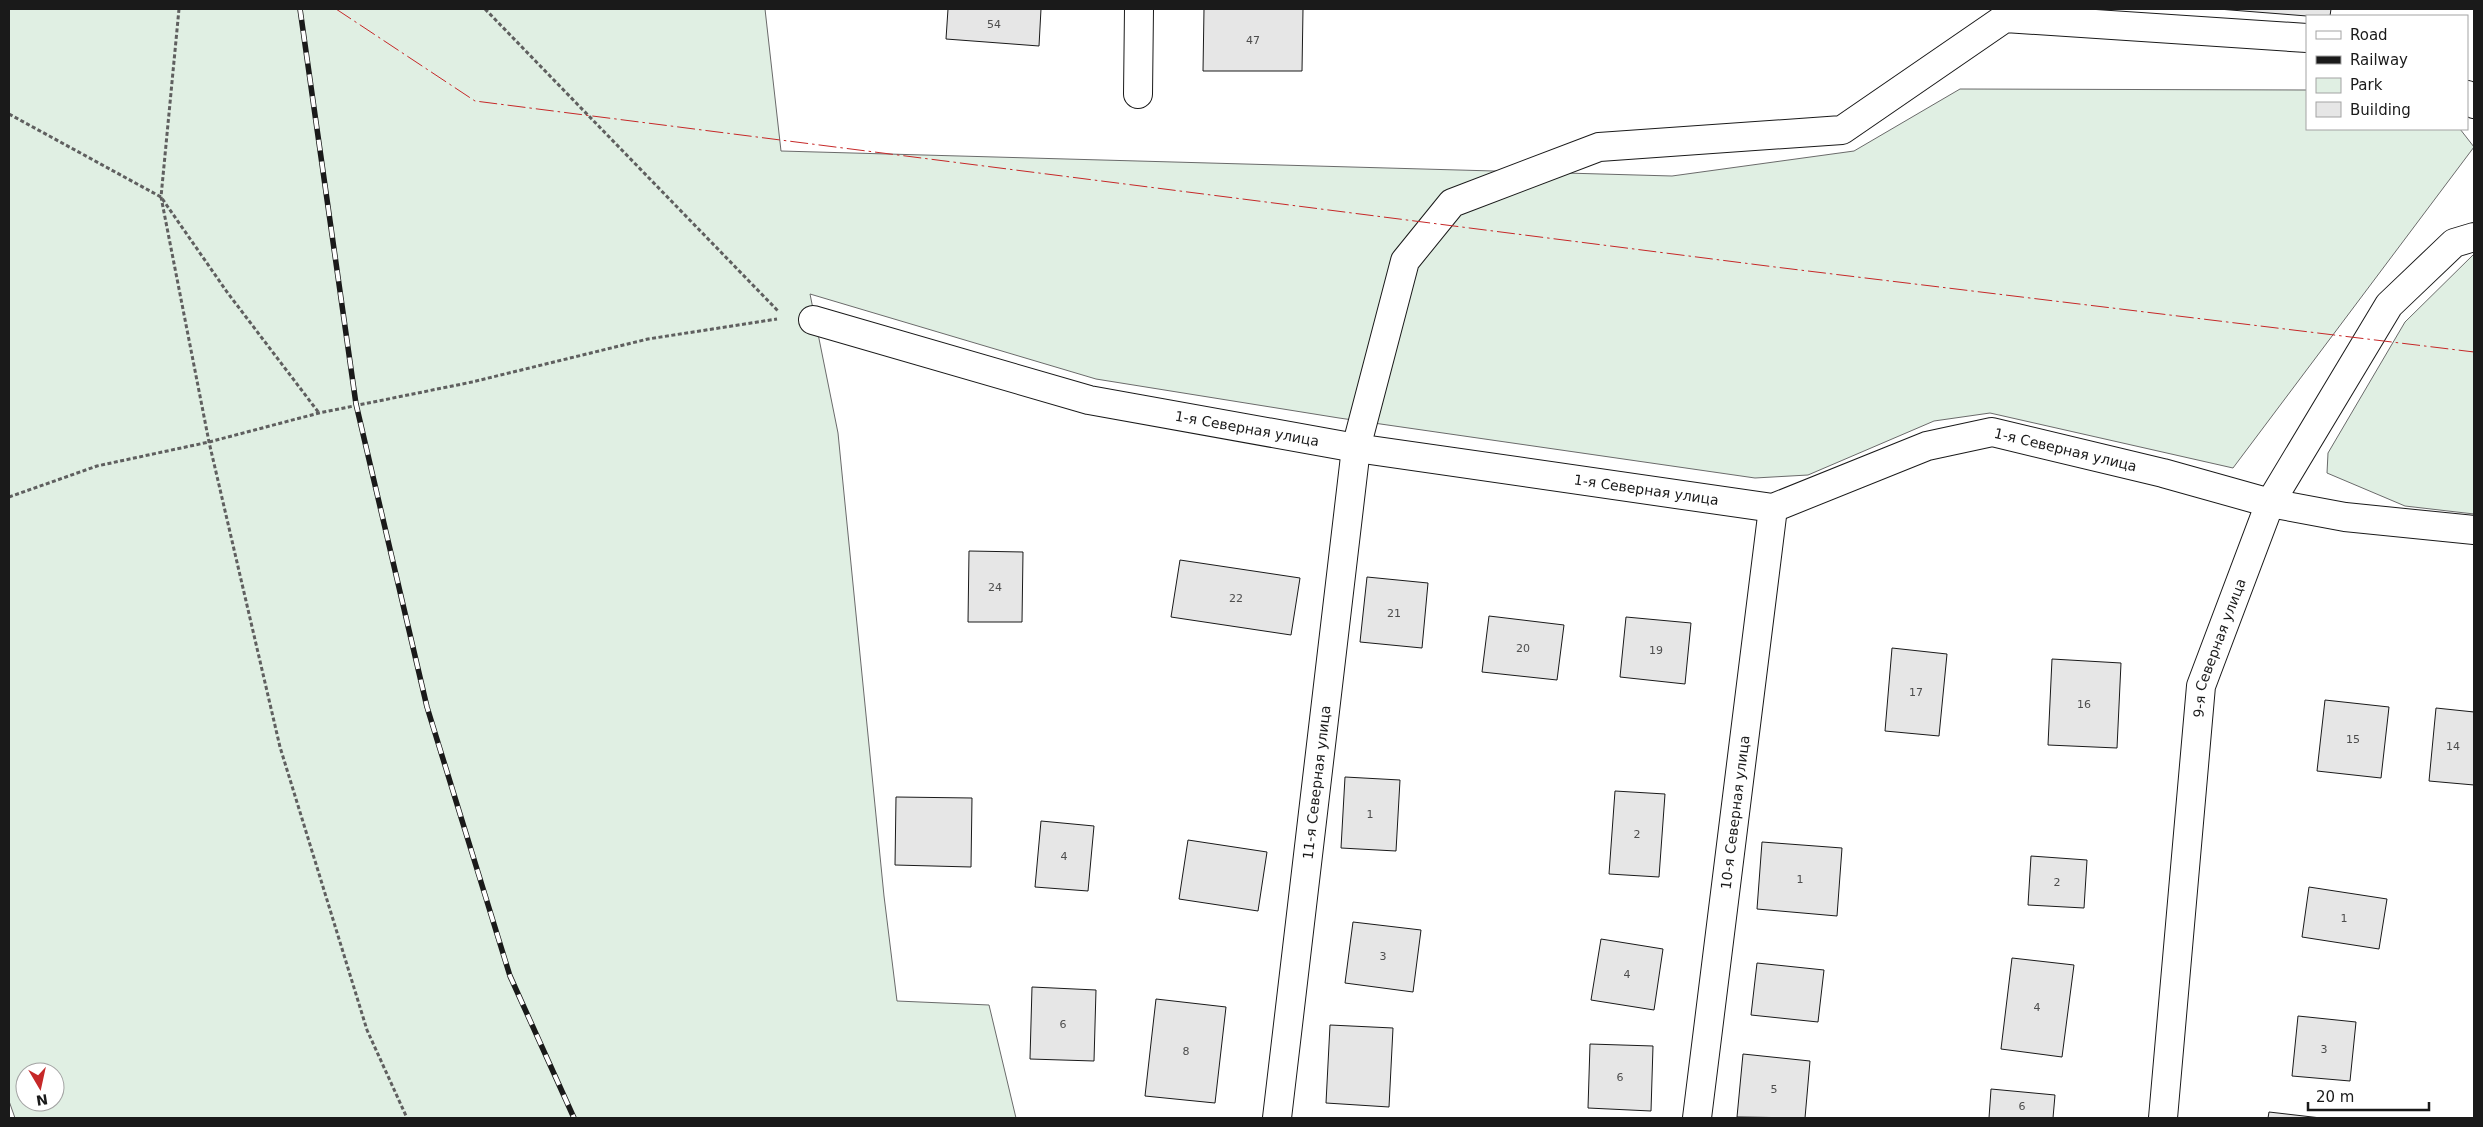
<svg xmlns="http://www.w3.org/2000/svg" width="2483" height="1127" font-family="'DejaVu Sans',sans-serif">
<style>
.green{fill:#e0efe3;stroke:#6a6a6a;fill-rule:evenodd}
.building{fill:#e6e6e6;stroke:#1a1a1a}
.lines{fill:none;stroke-linecap:round;stroke-linejoin:round}
.minor-casing{stroke:#1a1a1a;stroke-width:30}
.path{stroke:#5f5f5f;stroke-width:3;stroke-dasharray:4 2.5;stroke-linecap:butt}
.minor{stroke:#fff;stroke-width:28}
.rail-casing{stroke:#1a1a1a;stroke-width:5.5}
.rail{stroke:#fff;stroke-width:4;stroke-dasharray:11;stroke-linecap:butt}
.power{stroke:#c62828;stroke-width:1;stroke-dasharray:18 4 2.5 4;stroke-linecap:butt}
.labels{text-anchor:middle;dominant-baseline:central;stroke-width:4;stroke-linejoin:round;paint-order:stroke}
.number-label{font-size:11px;fill:#4d4d4d}
.street-label{font-size:14px;fill:#1a1a1a;stroke:#fff}
</style>
<rect width="100%" height="100%" fill="#fff"/>
<g class="green">
<path d="M9,9H765L781,151L1672,176L1854,151L1960,89L2307,90V129H2460L2474,147L2233,468L1990,413L1934,421L1808,475L1755,478L1339,418L1096,379L810,294L838,433L884,896L897,1001L989,1005L1016,1118H15L9,1101ZM25,1072H55V1102H25Z"/>
<polygon points="2474,254 2474,514 2405,506 2327,473 2328,453 2405,322"/>
</g>
<g class="building">
<polygon points="948,9 1041,9 1039,46 946,39"/>
<polygon points="1204,9 1303,9 1302,71 1203,71"/>
<polygon points="2218,9 2331,9 2330,16 2307,16"/>
<polygon points="969,551 1023,552 1022,622 968,622"/>
<polygon points="1180,560 1300,578 1291,635 1171,617"/>
<polygon points="1367,577 1428,583 1422,648 1360,642"/>
<polygon points="1489,616 1564,625 1557,680 1482,672"/>
<polygon points="1626,617 1691,623 1685,684 1620,677"/>
<polygon points="1892,648 1947,654 1939,736 1885,731"/>
<polygon points="2052,659 2121,663 2117,748 2048,745"/>
<polygon points="2325,700 2389,707 2381,778 2317,771"/>
<polygon points="2436,708 2474,712 2474,785 2429,781"/>
<polygon points="1345,777 1400,780 1396,851 1341,848"/>
<polygon points="1615,791 1665,794 1659,877 1609,874"/>
<polygon points="896,797 972,798 971,867 895,865"/>
<polygon points="1041,821 1094,826 1088,891 1035,887"/>
<polygon points="1188,840 1267,852 1258,911 1179,899"/>
<polygon points="1762,842 1842,848 1837,916 1757,909"/>
<polygon points="2031,856 2087,860 2084,908 2028,905"/>
<polygon points="2309,887 2387,899 2379,949 2302,937"/>
<polygon points="1353,922 1421,930 1413,992 1345,983"/>
<polygon points="1601,939 1663,949 1654,1010 1591,1000"/>
<polygon points="2012,958 2074,965 2062,1057 2001,1049"/>
<polygon points="1757,963 1824,970 1818,1022 1751,1015"/>
<polygon points="1032,987 1096,990 1094,1061 1030,1059"/>
<polygon points="1156,999 1226,1007 1215,1103 1145,1096"/>
<polygon points="2298,1016 2356,1022 2350,1081 2292,1076"/>
<polygon points="1330,1025 1393,1028 1389,1107 1326,1103"/>
<polygon points="1590,1044 1653,1046 1651,1111 1588,1108"/>
<polygon points="1743,1054 1810,1061 1805,1118 1737,1117"/>
<polygon points="1991,1089 2055,1095 2053,1118 1989,1118"/>
<polygon points="2269,1112 2321,1118 2268,1118"/>
</g>
<g class="lines">
<g class="minor-casing">
<g id="minor">
<polyline points="1138,94 1139,9"/>
<polyline points="2467,95 2474,104"/>
<path id="s1" d="M813,320L1089,400L1356,448L1773,508L1927,446L1992,432L2163,473L2270,503L2345,517L2474,530"/>
<path id="s2" d="M1277,1118L1356,448L1405,261L1452,203L1599,147L1842,130L2005,18L2307,38"/>
<path id="s3" d="M1697,1118L1773,508"/>
<path id="s4" d="M2163,1118L2201,686L2270,503L2389,305L2454,243L2474,237"/>
</g>
</g>
<g class="path">
<polyline points="179,9 161,197 209,442 280,747 367,1030 407,1118"/>
<polyline points="485,9 779,312"/>
<polyline points="9,114 161,197 227,292 319,413"/>
<polyline points="9,497 97,466 209,442 319,413 472,382 648,339 777,319"/>
</g>
<use href="#minor" class="minor"/>
<g class="rail-casing">
<polyline id="rail" points="300,9 356,404 427,707 510,976 574,1118"/>
</g>
<use href="#rail" class="rail"/>
<polyline class="power" points="336,9 475,101 1775,267 2474,352"/>
</g>
<g class="labels">
<g class="number-label">
<text x="994" y="24">54</text>
<text x="1253" y="40">47</text>
<text x="995" y="587">24</text>
<text x="1236" y="598">22</text>
<text x="1394" y="613">21</text>
<text x="1523" y="648">20</text>
<text x="1656" y="650">19</text>
<text x="1916" y="692">17</text>
<text x="2084" y="704">16</text>
<text x="2353" y="739">15</text>
<text x="2453" y="746">14</text>
<text x="1370" y="814">1</text>
<text x="1637" y="834">2</text>
<text x="1064" y="856">4</text>
<text x="1800" y="879">1</text>
<text x="2057" y="882">2</text>
<text x="2344" y="918">1</text>
<text x="1383" y="956">3</text>
<text x="1627" y="974">4</text>
<text x="2037" y="1007">4</text>
<text x="1063" y="1024">6</text>
<text x="2324" y="1049">3</text>
<text x="1186" y="1051">8</text>
<text x="1620" y="1077">6</text>
<text x="1774" y="1089">5</text>
<text x="2022" y="1106">6</text>
</g>
<g class="street-label">
<text stroke="none"><textPath href="#s1" startOffset="448">1-я Северная улица</textPath></text>
<text stroke="none"><textPath href="#s1" startOffset="1288">1-я Северная улица</textPath></text>
<text stroke="none"><textPath href="#s1" startOffset="852">1-я Северная улица</textPath></text>
<text stroke="none"><textPath href="#s4" startOffset="475">9-я Северная улица</textPath></text>
<text stroke="none"><textPath href="#s2" startOffset="338">11-я Северная улица</textPath></text>
<text stroke="none"><textPath href="#s3" startOffset="308">10-я Северная улица</textPath></text>
</g>
</g>
<rect width="2483" height="1127" fill="none" stroke="#1a1a1a" stroke-width="20"/>
<rect x="2306" y="15" width="162" height="115" fill="#ffffff" stroke="#a3a3a3"/>
<rect x="2316" y="31" width="25" height="8" fill="#ffffff" stroke="#a3a3a3"/>
<text x="2350" y="40" font-size="15" fill="#1a1a1a">Road</text>
<rect x="2316" y="56" width="25" height="8" fill="#1a1a1a" stroke="#a3a3a3"/>
<text x="2350" y="65" font-size="15" fill="#1a1a1a">Railway</text>
<rect x="2316" y="78" width="25" height="15" fill="#e0efe3" stroke="#a3a3a3"/>
<text x="2350" y="90" font-size="15" fill="#1a1a1a">Park</text>
<rect x="2316" y="102" width="25" height="15" fill="#e6e6e6" stroke="#a3a3a3"/>
<text x="2350" y="115" font-size="15" fill="#1a1a1a">Building</text>
<g transform="translate(40 1087) rotate(171)"><circle r="24" fill="#ffffff" stroke="#a3a3a3"/>
<path d="M0-4L9 19L0 12L-9 19Z" fill="#c62828"/>
<text y="-8" font-size="14" font-weight="bold" text-anchor="middle" fill="#1a1a1a">N</text>
</g>
<path d="M2308 1102v8h121v-8" fill="none" stroke="#1a1a1a" stroke-width="2.5"/>
<text x="2316" y="1102" font-size="15" fill="#1a1a1a" stroke="#ffffff" stroke-width="4" paint-order="stroke">20 m</text>
</svg>
